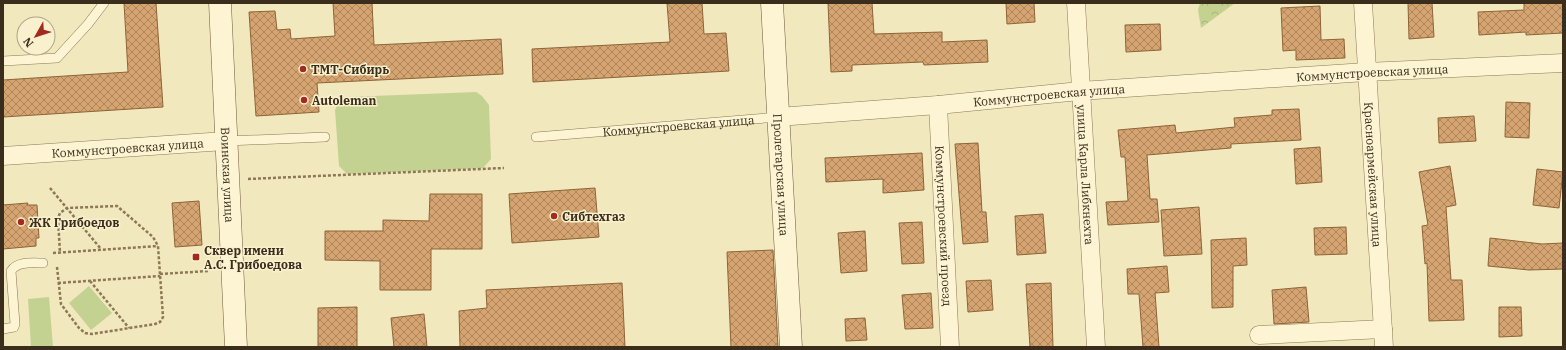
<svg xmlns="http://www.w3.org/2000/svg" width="1566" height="350" font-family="'IBM Plex Serif',serif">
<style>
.green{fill:#c4d291}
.forest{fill:url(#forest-crowns)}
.building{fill:url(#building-cross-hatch);stroke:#8e6338}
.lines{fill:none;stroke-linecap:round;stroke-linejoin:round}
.lane-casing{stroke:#8d7855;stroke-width:10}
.street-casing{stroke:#8d7855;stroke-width:19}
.secondary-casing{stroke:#6e5938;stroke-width:23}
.path{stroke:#8d7855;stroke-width:2.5;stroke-dasharray:3 2;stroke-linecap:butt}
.lane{stroke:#fcf4d2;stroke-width:9}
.street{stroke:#fcf4d2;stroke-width:18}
.secondary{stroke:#fcf4d2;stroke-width:22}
.poi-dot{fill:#a22a1e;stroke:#f9f1ce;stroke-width:1.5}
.labels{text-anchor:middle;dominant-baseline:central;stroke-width:3;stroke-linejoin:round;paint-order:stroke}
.poi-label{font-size:12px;font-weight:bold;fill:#3a2d1b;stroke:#f9f1ce;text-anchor:start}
.street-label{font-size:12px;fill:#3a2d1b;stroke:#f9f1ce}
</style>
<defs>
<pattern id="forest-crowns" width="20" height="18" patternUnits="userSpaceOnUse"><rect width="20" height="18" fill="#c4d291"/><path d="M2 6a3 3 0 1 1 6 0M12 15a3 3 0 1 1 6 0" fill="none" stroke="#a9b57c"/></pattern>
<pattern id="building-cross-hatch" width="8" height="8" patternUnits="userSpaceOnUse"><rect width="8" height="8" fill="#d5a470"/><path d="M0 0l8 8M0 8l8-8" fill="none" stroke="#ae865b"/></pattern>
</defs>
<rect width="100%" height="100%" fill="#f2e8be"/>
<g class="green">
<polygon points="476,92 482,96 489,105 491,159 483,168 347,174 339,166 335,110 339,101 347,97"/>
<polygon points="89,286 112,313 91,330 69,303"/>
<polygon points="49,297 53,347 31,347 28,299"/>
</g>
<polygon class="forest" points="1200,3 1235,3 1201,28 1198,10"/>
<g class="building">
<polygon points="124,3 156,3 163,107 3,117 3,80 128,72"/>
<polygon points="333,3 372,3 374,45 501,39 503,74 317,83 319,112 256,116 249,12 275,11 277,30 290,29 291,39 335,36"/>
<polygon points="667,3 702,3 704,34 726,33 729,71 533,82 532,49 670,42"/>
<polygon points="828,3 872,3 874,34 942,32 942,42 987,40 988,62 924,65 923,62 852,65 852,71 831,72"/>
<polygon points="1006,3 1034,3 1035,22 1007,24"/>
<polygon points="1408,3 1432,3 1434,37 1409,39"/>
<polygon points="1524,3 1563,3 1563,33 1526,35 1526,32 1479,35 1478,12 1524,10"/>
<polygon points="1320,6 1321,40 1344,39 1345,58 1296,60 1296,50 1283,51 1281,8"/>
<polygon points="1160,24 1161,50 1126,52 1125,25"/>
<polygon points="1506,102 1530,103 1529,138 1505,137"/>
<polygon points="1299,109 1301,140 1231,144 1231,148 1147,155 1150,199 1157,199 1159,222 1108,225 1106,202 1128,201 1125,157 1121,157 1118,130 1175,125 1176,133 1235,127 1234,118 1272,115 1272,110"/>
<polygon points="1474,116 1476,141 1439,143 1438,118"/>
<polygon points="978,143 982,212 986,212 988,242 963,244 955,144"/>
<polygon points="1320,147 1322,182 1296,184 1294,149"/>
<polygon points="922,153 924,190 883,193 883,179 826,182 825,158"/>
<polygon points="1450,166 1456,205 1446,207 1451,280 1462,280 1464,320 1429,321 1427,263 1425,264 1422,226 1428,225 1419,172"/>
<polygon points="1537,169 1563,172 1559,208 1533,205"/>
<polygon points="595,188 599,237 512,243 509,194"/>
<polygon points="430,194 482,194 482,249 431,249 431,290 380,290 380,261 325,260 325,231 383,231 383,220 429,221"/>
<polygon points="199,201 202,245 175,247 172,203"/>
<polygon points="28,203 27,205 37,205 39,238 36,238 36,246 3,249 3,205"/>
<polygon points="1199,207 1202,254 1164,256 1161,210"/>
<polygon points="1043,214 1046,253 1017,255 1015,216"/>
<polygon points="922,222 924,263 902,264 899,223"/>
<polygon points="1346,227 1347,254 1315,255 1314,228"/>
<polygon points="865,231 867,271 841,273 838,233"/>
<polygon points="1246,238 1247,265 1233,266 1233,307 1212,308 1211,240"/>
<polygon points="1490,238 1542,244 1563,243 1563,269 1529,270 1488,266"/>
<polygon points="773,250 778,347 731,347 727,252"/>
<polygon points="1167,266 1169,292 1155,293 1159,347 1143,347 1139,294 1128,294 1127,269"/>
<polygon points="991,280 993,310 968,312 966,281"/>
<polygon points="622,283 625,347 460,347 459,311 487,308 486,290"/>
<polygon points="1051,283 1053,347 1030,347 1026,284"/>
<polygon points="1306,287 1309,322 1274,324 1272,290"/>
<polygon points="931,293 933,328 905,329 902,295"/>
<polygon points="357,307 357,347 318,347 318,308"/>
<polygon points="1499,307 1521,307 1522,336 1499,337"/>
<polygon points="424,314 427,347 394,347 391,318"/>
<polygon points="865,318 867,340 846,341 845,319"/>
</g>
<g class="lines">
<g class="lane-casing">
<g id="lane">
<polyline points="3,61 57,58 88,24 104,3"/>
<path id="s1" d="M536,137L778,117"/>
<polyline points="227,141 325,137"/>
<path d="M3,329L14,327L15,324L11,271C17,261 33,263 43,263"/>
</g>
</g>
<g class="street-casing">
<g id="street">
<path id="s2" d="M1076,3L1096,347"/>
<path id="s3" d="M1363,3L1384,347"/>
<path id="s4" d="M938,105L950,347"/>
<path id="s5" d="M778,117L938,105L1080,91L1366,72L1563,63"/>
<path id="s6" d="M3,156L225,141"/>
<polyline points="1259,335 1383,329"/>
</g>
</g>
<g class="secondary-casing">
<g id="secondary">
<path id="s7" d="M220,3L236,347"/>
<path id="s8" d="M772,3L791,347"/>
</g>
</g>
<g class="path">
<polyline points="248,179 504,168"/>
<polyline points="50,188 101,249"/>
<polyline points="53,253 158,246"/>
<polyline points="57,267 61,304 79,328 85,333 92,334 155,324 160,322 163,317 158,246 153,237 117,206 67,208 60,213 58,218 60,253"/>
<polyline points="160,274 208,271"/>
<polyline points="90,281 129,328"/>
<polyline points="58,283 160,276"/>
</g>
<use href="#lane" class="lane"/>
<use href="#street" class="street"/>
<use href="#secondary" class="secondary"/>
</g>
<g class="poi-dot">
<circle cx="303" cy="69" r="4"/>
<circle cx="304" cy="100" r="4"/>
<circle cx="554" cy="216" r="4"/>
<circle cx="21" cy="222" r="4"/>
<rect x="192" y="253" width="8" height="8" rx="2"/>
</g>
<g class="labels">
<g class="poi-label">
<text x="311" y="69">ТМТ-Сибирь</text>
<text x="312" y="100">Autoleman</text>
<text x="562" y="216">Сибтехгаз</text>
<text x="29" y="222">ЖК Грибоедов</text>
<text x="204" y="250">Сквер имени<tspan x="204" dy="14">А.С. Грибоедова</tspan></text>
</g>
<g class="street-label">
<text stroke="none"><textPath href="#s5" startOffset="596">Коммунстроевская улица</textPath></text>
<text stroke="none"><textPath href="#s5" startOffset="272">Коммунстроевская улица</textPath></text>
<text stroke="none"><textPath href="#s1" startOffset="143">Коммунстроевская улица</textPath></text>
<text stroke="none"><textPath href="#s6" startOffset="125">Коммунстроевская улица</textPath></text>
<text stroke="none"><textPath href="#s7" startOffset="172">Воинская улица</textPath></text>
<text stroke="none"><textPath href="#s8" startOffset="172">Пролетарская улица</textPath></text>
<text stroke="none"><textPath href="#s2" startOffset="172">улица Карла Либкнехта</textPath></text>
<text stroke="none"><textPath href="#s3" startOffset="172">Красноармейская улица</textPath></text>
<text stroke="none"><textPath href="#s4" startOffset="121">Коммунстроевский проезд</textPath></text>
</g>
</g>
<rect width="1566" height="350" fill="none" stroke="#3a2d1b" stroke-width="8"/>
<g transform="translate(36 36) rotate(231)"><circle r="19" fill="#f9f1ce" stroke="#ada386"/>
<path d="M0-3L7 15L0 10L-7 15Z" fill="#a22a1e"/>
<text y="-6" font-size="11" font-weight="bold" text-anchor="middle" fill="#3a2d1b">N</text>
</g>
</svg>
